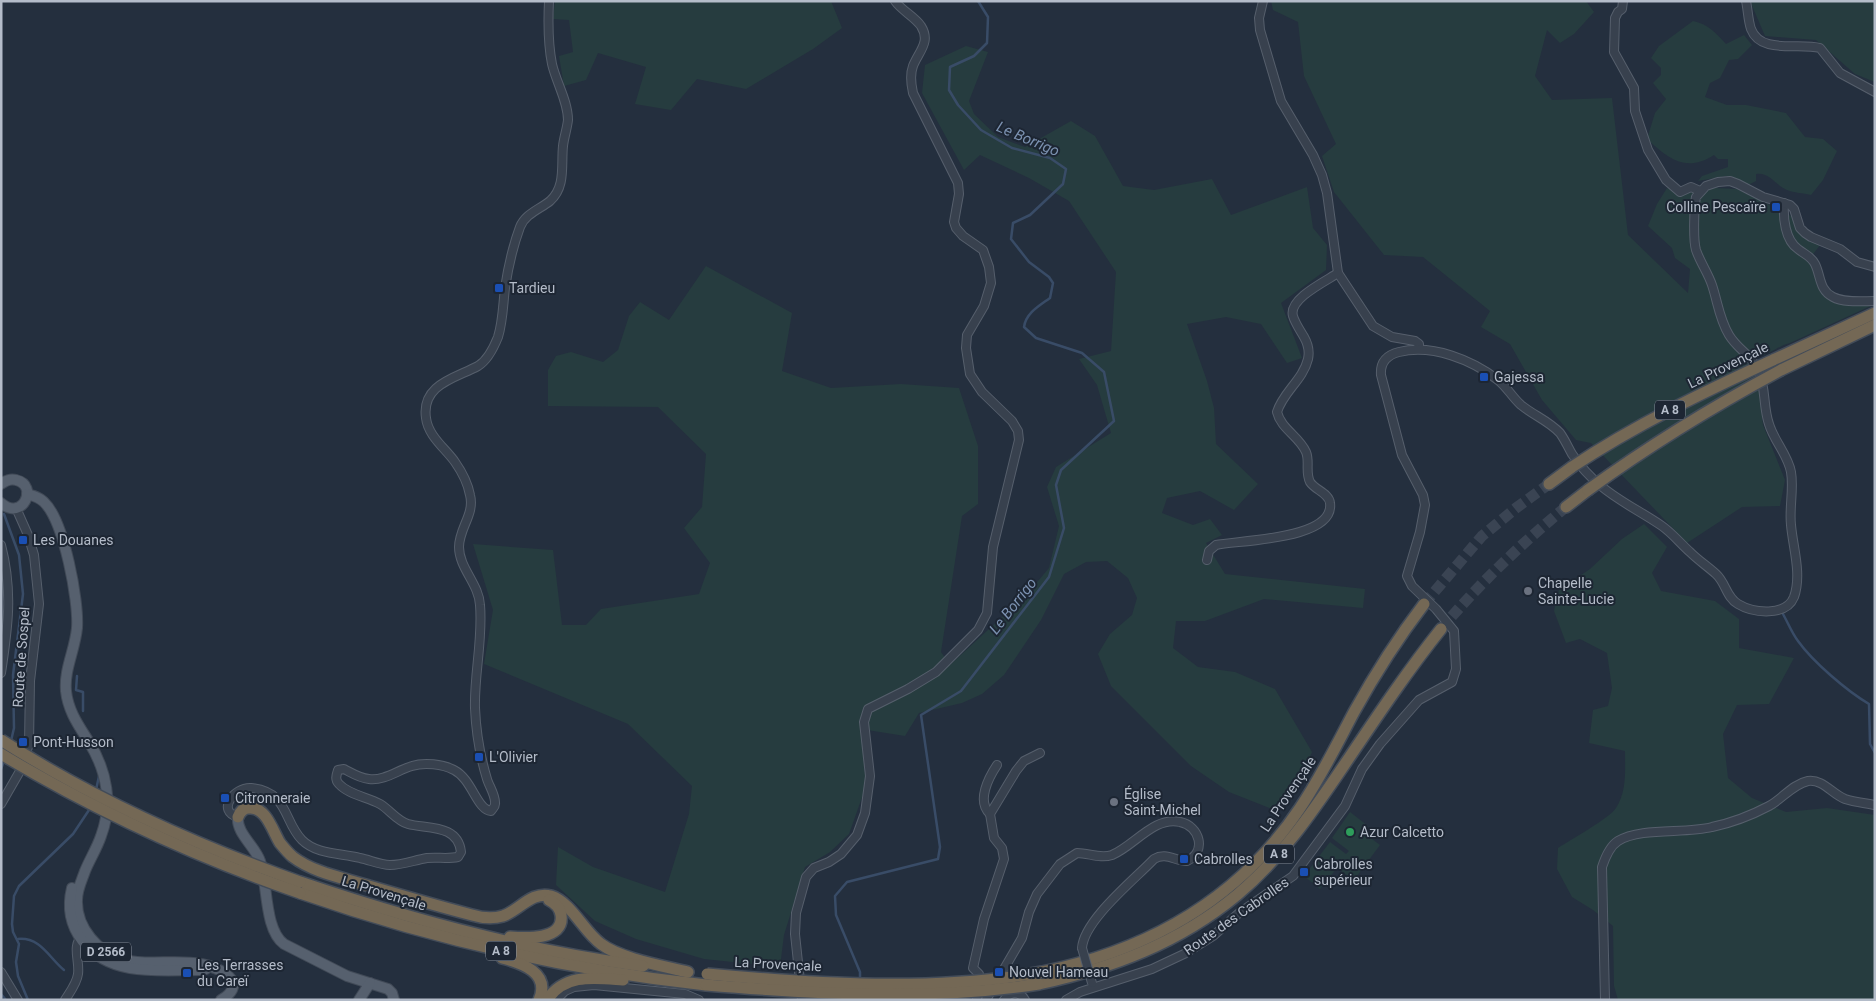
<svg xmlns="http://www.w3.org/2000/svg" width="1876" height="1001" font-family="Roboto,sans-serif">
<style>
.green{fill:#263c3f}
.lines{fill:none;stroke-linecap:round;stroke-linejoin:round}
.stream{stroke:#394c67;stroke-width:2.5}
.highway-tunnel{stroke:#3a4453;stroke-width:11;stroke-dasharray:11 5.5;stroke-linecap:butt}
.minor-casing{stroke:#565f6c;stroke-width:10}
.major-casing{stroke:#414a57;stroke-width:12}
.highway-casing{stroke:#434c59;stroke-width:14}
.minor{stroke:#38414e;stroke-width:8}
.major{stroke:#56606e;stroke-width:10}
.highway{stroke:#746855;stroke-width:11}
.minor-bridge-casing{stroke:#565f6c;stroke-width:10;stroke-linecap:butt}
.highway-bridge-casing{stroke:#434c59;stroke-width:14;stroke-linecap:butt}
.minor-bridge{stroke:#38414e;stroke-width:8}
.highway-bridge{stroke:#746855;stroke-width:11}
.transit-dot{fill:#1a4fb4;stroke:#1d2633;stroke-width:2}
.worship-dot{fill:#6b7280;stroke:#1d2633;stroke-width:2}
.leisure-dot{fill:#2e9e5b;stroke:#1d2633;stroke-width:2}
.labels{text-anchor:middle;dominant-baseline:central;stroke-width:4;stroke-linejoin:round;paint-order:stroke}
.shield{fill:#1d2633;stroke:#878f9c;stroke-width:1}
.shield-label{font-size:12px;font-weight:bold;fill:#b4bcc9}
.poi-label{font-size:14px;fill:#b4bcc9;stroke:#1d2633;text-anchor:start}
.street-label{font-size:14px;fill:#b4bcc9;stroke:#1d2633}
.water-label{font-size:15px;font-style:italic;fill:#7c92b1;stroke:#1d2633}
</style>
<rect width="100%" height="100%" fill="#242f3e"/>
<g class="green">
<polygon points="555,1 831,1 842,28 813,49 746,89 697,79 671,110 635,104 646,67 598,53 586,80 564,86 559,56 573,52 569,20 553,19"/>
<path d="M1271,1H1586L1594,12L1574,34L1560,43L1547,30L1535,76L1552,100L1612,98L1628,235L1688,293L1690,269L1675,258L1672,248L1648,226L1657,204L1667,188L1688,193L1715,188L1737,189L1791,216L1803,238L1820,245L1808,261L1812,265L1817,286L1826,296L1875,304L1790,343C1777,346 1769,356 1755,357L1763,425L1785,480L1780,506L1742,507L1687,543L1591,443L1576,440L1542,400L1510,344L1481,327L1490,311L1423,257L1384,255L1334,192L1322,156L1336,144L1304,76L1298,22L1273,10Z"/>
<polygon points="1750,1 1875,1 1875,82 1855,74 1816,40 1765,36"/>
<path d="M1693,21C1708,24 1716,33 1726,44L1744,35L1752,45L1738,59L1729,60L1720,78L1710,83L1705,97L1727,105H1746L1786,113L1805,137L1823,139L1837,151L1823,180L1811,195C1803,193 1794,193 1787,190C1775,185 1770,172 1756,174V181L1748,185L1726,176L1698,181L1702,176L1728,167V159H1718L1714,155C1686,173 1669,159 1647,139L1655,113L1666,99L1653,83L1661,75V68L1651,58L1659,46Z"/>
<polygon points="966,46 988,52 969,101 974,114 998,137 1025,147 1071,121 1095,136 1123,186 1154,190 1212,179 1231,215 1307,187 1313,228 1327,245 1326,270 1281,303 1302,358 1287,363 1261,324 1226,317 1187,324 1207,381 1214,408 1216,444 1258,484 1234,510 1200,491 1167,498 1162,513 1193,525 1210,519 1222,535 1206,543 1225,574 1365,589 1363,608 1264,599 1205,621 1176,621 1173,648 1198,667 1235,672 1275,689 1312,752 1296,791 1277,811 1229,792 1191,766 1111,686 1098,654 1110,634 1132,615 1137,598 1128,578 1107,561 1086,562 1064,574 1041,620 1004,675 982,694 962,703 919,713 905,736 861,729 866,786 849,834 830,852 805,867 784,935 780,967 704,959 636,939 595,921 556,885 558,847 593,867 665,892 689,814 692,786 628,724 484,664 493,610 473,544 553,550 562,625 586,625 601,609 699,594 710,563 684,528 702,507 706,454 658,407 548,406 548,370 556,356 571,352 603,362 618,350 629,316 640,302 669,320 706,266 792,313 782,371 831,388 901,384 959,388 978,446 978,504 962,516 941,652 950,665 1027,594 1049,568 1059,526 1047,487 1056,467 1111,433 1097,385 1079,359 1111,351 1116,272 1069,201 1029,178 980,155 964,170 922,93 925,65"/>
<path d="M1644,524L1667,547L1652,573L1661,591L1715,601L1739,619V648L1794,658L1769,704L1737,705L1723,734L1728,778L1752,798L1786,812L1827,808L1875,815V1000H1618L1614,986L1613,926L1593,910L1572,897L1557,869L1558,848C1570,840 1610,818 1616,808C1627,791 1625,770 1625,751L1589,743L1593,710L1608,706L1612,688L1607,653L1580,639L1566,643L1554,611L1559,590L1590,569L1622,539Z"/>
<polygon points="1350,812 1368,826 1364,833 1380,845 1354,880 1337,868 1320,889 1304,876 1330,842 1346,854 1349,851 1332,838"/>
</g>
<g class="lines">
<g class="stream">
<polyline points="4,514 19,555 23,594 13,675 14,728 11,741"/>
<path d="M1783,614C1788,623 1792,633 1798,641C1813,662 1847,691 1869,704L1870,744L1875,753"/>
<polyline points="77,676 76,690 83,692 83,711"/>
<polyline points="1,769 4,761"/>
<polyline points="96,790 99,776"/>
<path d="M18,939C41,937 49,958 64,970"/>
<path d="M860,981V972L836,915L835,896L847,882L938,859L940,847L921,715L961,691L1049,577L1064,528L1056,485L1061,470L1114,421L1104,372L1082,353L1036,338L1024,327C1026,313 1039,306 1050,298L1053,283L1049,277L1029,262L1011,239L1013,223L1030,215L1063,184L1066,169L1050,158L1012,148L981,130L958,105L949,90L950,67L974,56L987,43L988,17L978,1"/>
<polyline points="1,994 6,1000"/>
<polyline points="28,1000 18,976 16,962 19,944 13,932 12,924 14,896 19,886 73,834 91,807"/>
</g>
<g class="highway-tunnel">
<polyline points="1424,604 1482,536 1516,508 1549,484"/>
<path d="M1441,629C1479,584 1521,544 1566,507"/>
</g>
<g class="minor-casing">
<g id="minor">
<polyline points="1263,1 1259,18 1260,30 1281,101 1313,155 1322,175 1327,193 1338,273 1373,326 1392,337 1415,341 1419,344 1419,349"/>
<polyline points="1623,1 1622,9 1618,12 1615,18 1614,52 1634,88 1635,111 1648,150 1666,180 1680,192 1691,187 1700,191"/>
<path d="M1746,1C1748,10 1748,20 1751,29C1761,55 1799,42 1820,48L1840,73L1875,92"/>
<path d="M1784,203C1783,218 1785,240 1798,249C1804,254 1811,256 1815,264C1821,276 1819,290 1833,297C1844,303 1862,301 1875,301"/>
<path d="M1,545C13,591 8,627 1,673"/>
<path d="M1207,560L1209,551L1216,545C1239,540 1335,540 1330,503C1329,493 1315,490 1310,482C1305,472 1310,461 1306,452C1299,436 1281,429 1277,412C1283,392 1303,380 1308,359C1310,350 1308,344 1304,337C1300,330 1295,323 1293,316C1288,299 1326,281 1338,273"/>
<polyline points="1,804 20,771 29,744 30,681 39,604 34,555 28,535 16,508"/>
<path d="M990,814C976,801 989,777 997,765"/>
<path d="M238,817C216,811 234,787 251,788C289,792 283,821 302,840C317,855 342,853 360,858C370,860 380,865 390,865C402,865 415,860 427,858C437,857 448,859 458,857L461,852C458,824 427,829 408,824C397,821 390,810 380,804C368,797 349,795 339,784C335,780 336,776 338,770L344,769C352,773 359,778 369,779C384,781 398,770 412,766C424,762 443,764 454,770C472,779 477,810 491,811C493,808 495,807 495,804C496,796 489,786 487,779C480,756 476,732 475,708C474,674 483,640 480,605C479,584 459,568 459,547C459,528 475,514 470,495C468,484 462,472 455,462C446,449 428,436 426,418C421,384 456,378 478,366C488,360 494,347 498,337C503,321 503,304 505,288C508,268 513,246 520,227C525,214 540,209 550,201C566,187 561,165 563,146C564,137 567,129 568,120C568,101 556,82 552,64C548,44 548,22 549,1"/>
<polyline points="1,972 18,1000"/>
<path d="M65,1000C70,992 77,983 78,974C80,960 71,946 83,935"/>
<polyline points="556,1000 565,991 574,987 594,985 685,994 699,1000"/>
<path d="M802,1000L795,934L796,913L806,877L814,868L829,862L841,854L857,835L865,813L870,776L864,722L868,709L908,689L936,672L978,630L987,613L993,547L1019,440L1018,431L1012,421L982,392L970,374L966,348L967,335L984,306L991,283L989,267L983,250L963,236L956,228L954,222L959,194L958,183L913,93C911,84 910,74 913,66C919,51 931,42 921,26C914,16 902,11 895,1"/>
<polyline points="977,1000 979,974 973,968 984,919 1004,859 1002,848 994,838 990,814 1016,771 1024,761 1040,753"/>
<path d="M986,1000L1022,938L1029,912L1037,894L1060,864L1077,853C1089,853 1100,859 1112,855C1134,846 1154,816 1180,822C1200,826 1207,852 1187,861C1175,861 1166,852 1154,859C1134,880 1084,920 1082,948"/>
<path d="M1004,1000C1010,991 1020,991 1025,1000"/>
<path d="M1066,1000L1080,992L1152,969L1184,954L1213,936L1239,913L1293,876L1345,806L1362,769L1380,744L1419,700L1452,682L1456,669L1454,631L1436,609L1412,586L1407,576L1420,532L1425,505L1423,495L1402,455L1381,375C1380,362 1387,355 1399,352C1433,344 1472,360 1498,380C1507,387 1512,397 1521,405C1533,415 1549,421 1560,433C1565,440 1568,447 1572,454C1580,466 1590,477 1601,486C1620,502 1642,512 1662,526C1672,533 1680,543 1690,552C1698,560 1707,566 1716,574C1726,583 1726,597 1738,604C1753,613 1786,617 1794,597C1802,574 1793,548 1791,525C1789,508 1794,489 1791,472C1788,455 1774,441 1769,424C1763,407 1766,389 1759,372C1752,355 1738,350 1729,335C1719,318 1718,303 1712,285C1708,273 1700,262 1696,250C1693,240 1694,208 1696,197L1706,186L1718,182L1730,181L1738,184L1763,197L1790,205L1794,209L1800,228L1805,233L1811,237L1840,249L1857,262L1875,267"/>
<path d="M1605,1000L1602,867C1605,858 1610,846 1618,841C1641,827 1685,834 1712,827C1731,823 1752,815 1769,806C1782,799 1793,784 1808,781C1823,779 1832,794 1845,799C1854,802 1865,803 1875,805"/>
</g>
</g>
<g class="major-casing">
<g id="major">
<path d="M1,484C5,481 10,478 16,480C39,485 23,522 1,503"/>
<path d="M27,494C34,496 39,497 44,502C64,521 79,601 77,628C75,650 64,669 66,691C68,711 79,726 89,742C107,771 113,804 101,836C97,848 90,859 85,871C82,880 77,889 77,900C76,927 98,954 125,960C149,966 176,959 201,964C218,967 251,982 221,1000"/>
<path d="M238,817C236,833 255,846 260,861C268,884 264,929 284,944L347,976L388,989L392,993L394,1000"/>
<path d="M72,888C62,929 90,961 130,968C152,972 177,970 199,970L206,969"/>
<polyline points="359,1000 370,983"/>
</g>
</g>
<g class="highway-casing">
<g id="highway">
<polyline points="1773,360 1875,313"/>
<polyline points="1781,370 1875,325"/>
<polyline points="1549,484 1572,467"/>
<polyline points="1566,507 1588,490"/>
<path d="M238,817C240,812 243,808 249,808C266,806 273,832 280,843C284,848 288,853 293,857C314,873 344,878 369,886C403,896 438,906 472,915C482,918 493,919 503,916C520,910 531,891 551,896C571,902 584,932 601,944C621,959 664,966 688,972"/>
<path d="M300,882C412,920 526,951 643,966"/>
<path d="M300,893C432,939 568,970 706,985"/>
<path d="M510,937C524,938 565,941 561,915C560,908 555,903 549,900"/>
<path d="M502,958C522,963 551,973 539,1000"/>
<path d="M1042,972C1149,950 1239,899 1300,808C1321,777 1337,744 1354,712C1375,674 1398,638 1424,604"/>
<path d="M1039,984C1112,968 1179,943 1237,895C1284,856 1317,805 1351,755C1380,712 1409,669 1441,629"/>
<path d="M547,1000C565,973 595,978 623,980"/>
</g>
</g>
<use href="#minor" class="minor"/>
<use href="#major" class="major"/>
<use href="#highway" class="highway"/>
<g class="minor-bridge-casing">
<polyline id="minor-bridge" points="1082,948 1092,983"/>
</g>
<g class="highway-bridge-casing">
<g id="highway-bridge">
<path d="M1572,467C1635,425 1704,392 1773,360"/>
<path d="M1588,490C1650,445 1714,406 1781,370"/>
<path d="M1,740C95,800 196,845 300,882"/>
<path d="M1,754C96,811 196,857 300,893"/>
<path d="M707,974C816,984 935,992 1042,972"/>
<path d="M706,985C817,994 929,1001 1039,984"/>
</g>
</g>
<use href="#minor-bridge" class="minor-bridge"/>
<use href="#highway-bridge" class="highway-bridge"/>
</g>
<g class="transit-dot">
<rect x="1771" y="202" width="10" height="10" rx="2.5"/>
<rect x="494" y="283" width="10" height="10" rx="2.5"/>
<rect x="1479" y="372" width="10" height="10" rx="2.5"/>
<rect x="18" y="535" width="10" height="10" rx="2.5"/>
<rect x="18" y="737" width="10" height="10" rx="2.5"/>
<rect x="474" y="752" width="10" height="10" rx="2.5"/>
<rect x="220" y="793" width="10" height="10" rx="2.5"/>
<rect x="1179" y="854" width="10" height="10" rx="2.5"/>
<rect x="1299" y="867" width="10" height="10" rx="2.5"/>
<rect x="994" y="967" width="10" height="10" rx="2.5"/>
<rect x="182" y="968" width="10" height="10" rx="2.5"/>
</g>
<g class="worship-dot">
<circle cx="1528" cy="591" r="5"/>
<circle cx="1114" cy="802" r="5"/>
</g>
<circle class="leisure-dot" cx="1350" cy="832" r="5"/>
<g class="labels">
<g class="shield">
<rect x="1655" y="400.5" width="30" height="19" rx="4"/>
<rect x="1264" y="844.5" width="30" height="19" rx="4"/>
<rect x="486" y="941.5" width="30" height="19" rx="4"/>
<rect x="81" y="942.5" width="50" height="19" rx="4"/>
</g>
<g class="shield-label">
<text x="1670" y="410">A 8</text>
<text x="1279" y="854">A 8</text>
<text x="501" y="951">A 8</text>
<text x="106" y="952">D 2566</text>
</g>
<g class="poi-label">
<text x="1766" y="207" text-anchor="end">Colline Pescaïre</text>
<text x="509" y="288">Tardieu</text>
<text x="1494" y="377">Gajessa</text>
<text x="33" y="540">Les Douanes</text>
<text x="1538" y="583">Chapelle<tspan x="1538" dy="16">Sainte-Lucie</tspan></text>
<text x="33" y="742">Pont-Husson</text>
<text x="489" y="757">L'Olivier</text>
<text x="1124" y="794">Église<tspan x="1124" dy="16">Saint-Michel</tspan></text>
<text x="235" y="798">Citronneraie</text>
<text x="1360" y="832">Azur Calcetto</text>
<text x="1194" y="859">Cabrolles</text>
<text x="1314" y="864">Cabrolles<tspan x="1314" dy="16">supérieur</tspan></text>
<text x="197" y="965">Les Terrasses<tspan x="197" dy="16">du Careï</tspan></text>
<text x="1009" y="972">Nouvel Hameau</text>
</g>
<g class="street-label">
<text transform="translate(1728 365) rotate(-26)">La Provençale</text>
<text transform="translate(21 657) rotate(-86)">Route de Sospel</text>
<text transform="translate(1288 794) rotate(-56)">La Provençale</text>
<text transform="translate(384 893) rotate(17)">La Provençale</text>
<text transform="translate(1236 916) rotate(-35)">Route des Cabrolles</text>
<text transform="translate(778 964) rotate(3)">La Provençale</text>
</g>
<g class="water-label">
<text transform="translate(1028 139) rotate(23)">Le Borrigo</text>
<text transform="translate(1013 606) rotate(-52)">Le Borrigo</text>
</g>
</g>
<rect width="1876" height="1001" fill="none" stroke="#b4bcc9" stroke-width="5"/>
</svg>
